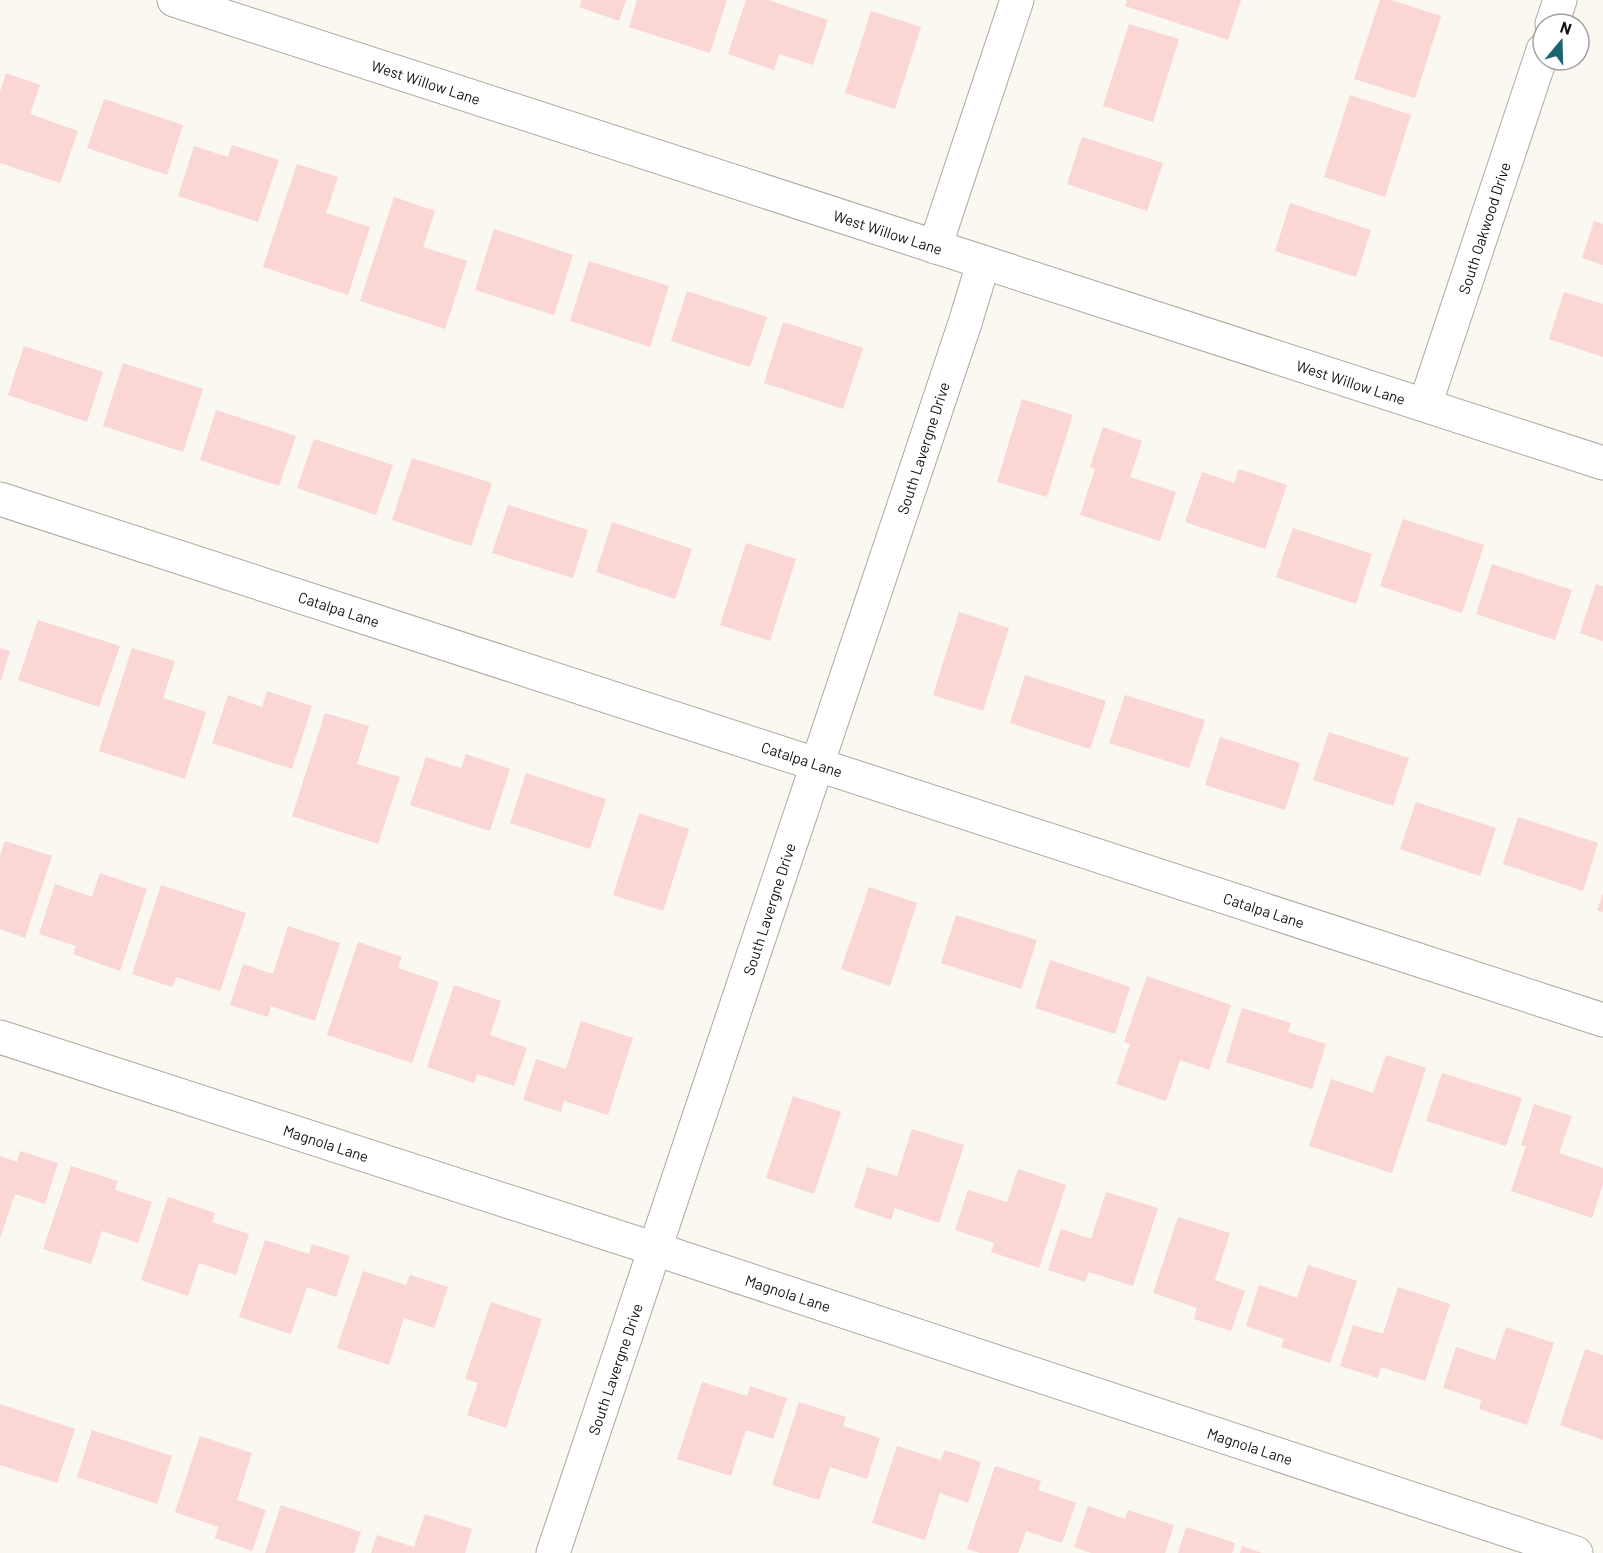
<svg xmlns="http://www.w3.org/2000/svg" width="1603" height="1553" font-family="Barlow,sans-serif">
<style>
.building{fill:#fad6d5}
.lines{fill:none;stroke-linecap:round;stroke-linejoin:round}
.street-casing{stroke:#aba9a2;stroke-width:35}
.street{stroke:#fff;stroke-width:33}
.labels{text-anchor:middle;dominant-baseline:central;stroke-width:4.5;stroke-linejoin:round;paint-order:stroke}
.street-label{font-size:15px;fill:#12120f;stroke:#fff}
</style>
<rect width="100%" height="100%" fill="#faf8f0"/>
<g class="building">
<polygon points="582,0 626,0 619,21 579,7"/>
<polygon points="637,0 727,0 710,53 629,27"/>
<polygon points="746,0 768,0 828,20 813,65 779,54 774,70 728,54"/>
<polygon points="1127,0 1241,0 1228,40 1125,6"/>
<polygon points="1380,0 1391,0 1441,16 1415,98 1354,79"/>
<polygon points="871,11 921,27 895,109 845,93"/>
<polygon points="1129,24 1179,39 1153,122 1103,106"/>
<polygon points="6,73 40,85 30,114 78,131 60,183 0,163 0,92"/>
<polygon points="1350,95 1411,115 1385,197 1324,177"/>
<polygon points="104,99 183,125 167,175 87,148"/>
<polygon points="1082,137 1163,163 1147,211 1067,184"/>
<polygon points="232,145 279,160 258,222 178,196 194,146 228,157"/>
<polygon points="297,164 338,177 326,213 370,227 348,295 263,267"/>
<polygon points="394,197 435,211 423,247 467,261 445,329 360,301"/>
<polygon points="1290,203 1371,230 1356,277 1275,251"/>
<polygon points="1594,221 1603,224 1603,265 1582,258"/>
<polygon points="494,229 573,255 554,315 475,290"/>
<polygon points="589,261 669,286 650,347 570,321"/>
<polygon points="687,291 767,317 750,367 671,341"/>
<polygon points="1564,292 1603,304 1603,357 1549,339"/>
<polygon points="783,322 863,348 843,409 764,383"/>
<polygon points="24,346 103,372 87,422 8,395"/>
<polygon points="123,363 203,389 183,452 103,426"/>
<polygon points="1022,399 1073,415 1047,497 997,482"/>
<polygon points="216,410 296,436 279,486 200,460"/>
<polygon points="1103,427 1142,441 1130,477 1176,492 1160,541 1080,515 1095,469 1090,467"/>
<polygon points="314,439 393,465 376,515 297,488"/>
<polygon points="412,458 492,483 471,546 392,520"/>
<polygon points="1239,469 1287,485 1265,549 1185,522 1202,472 1234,483"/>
<polygon points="508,505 588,530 573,578 492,553"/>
<polygon points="1403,519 1484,545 1462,613 1380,586"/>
<polygon points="612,522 692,549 675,599 596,572"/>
<polygon points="1293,528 1372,554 1356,604 1276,577"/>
<polygon points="746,543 796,559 770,641 720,625"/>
<polygon points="1492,564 1572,590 1555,640 1476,614"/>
<polygon points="1596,584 1603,586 1603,641 1580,633"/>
<polygon points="959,612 1009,628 983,711 933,695"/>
<polygon points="38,620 120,646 99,707 18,680"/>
<polygon points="0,648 10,651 1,680 0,680"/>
<polygon points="132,648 175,661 163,698 206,712 185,779 99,751"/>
<polygon points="1025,675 1106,701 1090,749 1010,723"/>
<polygon points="267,691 312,706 292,769 212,743 228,695 262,707"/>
<polygon points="1125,695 1205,720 1189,768 1109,743"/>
<polygon points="325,713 369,726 357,764 400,777 378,844 292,816"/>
<polygon points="1329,732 1409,758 1393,806 1313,780"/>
<polygon points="1220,737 1300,763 1285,810 1205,785"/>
<polygon points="466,754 510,769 490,831 410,805 426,757 461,768"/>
<polygon points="526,773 606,799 590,849 510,823"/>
<polygon points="1416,802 1496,828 1480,876 1400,849"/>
<polygon points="639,813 689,829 663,911 613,895"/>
<polygon points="1518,817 1598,843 1583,891 1503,864"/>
<polygon points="5,841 52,856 25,938 0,929 0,856"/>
<polygon points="100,873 147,889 120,971 73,954 76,946 39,934 55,884 92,897"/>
<polygon points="161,885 246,913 220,991 176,977 172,987 132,974"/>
<polygon points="869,887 917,903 890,986 841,969"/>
<polygon points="1603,893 1603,912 1597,910"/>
<polygon points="956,915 1037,940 1021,989 941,963"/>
<polygon points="288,926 340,943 315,1021 271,1006 268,1017 230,1005 243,964 273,974"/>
<polygon points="358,942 402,957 398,968 439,982 412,1063 327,1035"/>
<polygon points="1050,960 1130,987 1115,1034 1035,1008"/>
<polygon points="1147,976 1231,1005 1209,1070 1180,1060 1166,1101 1116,1084 1130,1044 1124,1042"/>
<polygon points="454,985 501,1001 490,1035 527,1048 514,1086 477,1074 474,1083 427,1067"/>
<polygon points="1242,1008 1291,1023 1288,1032 1326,1044 1312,1089 1226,1062"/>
<polygon points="581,1021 633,1038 608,1115 564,1101 561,1112 523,1100 536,1059 566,1069"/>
<polygon points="1386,1055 1426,1068 1392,1173 1309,1146 1331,1079 1373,1093"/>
<polygon points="1442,1073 1522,1098 1506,1146 1426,1121"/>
<polygon points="793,1096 841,1112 814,1194 766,1178"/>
<polygon points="1534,1104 1572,1116 1559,1153 1603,1168 1603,1184 1592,1218 1511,1191 1526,1146 1521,1145"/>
<polygon points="912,1129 964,1145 939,1223 895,1208 891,1220 854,1207 867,1167 897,1176"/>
<polygon points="20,1151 58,1163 45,1204 15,1194 0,1238 0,1156 17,1162"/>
<polygon points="71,1166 118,1181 115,1190 152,1202 138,1243 102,1231 91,1264 43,1249"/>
<polygon points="1018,1169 1066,1185 1039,1268 991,1252 994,1243 955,1230 968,1190 1007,1202"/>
<polygon points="1106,1192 1158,1208 1133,1286 1089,1272 1085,1282 1048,1270 1061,1229 1091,1239"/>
<polygon points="168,1197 215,1213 212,1222 249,1234 236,1275 199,1263 188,1296 141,1280"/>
<polygon points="1178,1217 1230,1233 1215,1280 1245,1291 1231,1331 1194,1319 1197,1308 1153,1293"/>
<polygon points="265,1240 309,1254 312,1244 350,1256 336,1297 307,1287 291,1334 239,1317"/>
<polygon points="1308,1265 1357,1281 1330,1363 1281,1347 1284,1339 1246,1326 1259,1285 1297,1298"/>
<polygon points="363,1271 406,1285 410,1275 448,1287 434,1328 404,1318 389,1365 337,1348"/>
<polygon points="1398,1287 1450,1304 1425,1381 1381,1367 1378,1378 1340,1366 1353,1325 1383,1334"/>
<polygon points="491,1302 542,1319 506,1428 467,1415 478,1383 465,1379"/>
<polygon points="1506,1327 1554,1343 1527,1425 1479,1409 1481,1400 1443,1388 1456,1347 1495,1360"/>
<polygon points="1585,1349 1603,1355 1603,1440 1560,1425"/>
<polygon points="702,1382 747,1396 750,1386 787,1398 773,1439 746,1430 731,1476 677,1459"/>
<polygon points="799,1402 846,1417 843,1426 880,1438 867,1479 830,1467 819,1500 772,1485"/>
<polygon points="0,1404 75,1429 57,1483 0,1465"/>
<polygon points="92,1430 172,1456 157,1504 77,1477"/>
<polygon points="200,1436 252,1453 237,1500 266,1510 252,1551 215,1538 218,1527 175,1512"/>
<polygon points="897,1446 941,1460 945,1450 981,1462 968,1503 940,1493 925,1540 872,1523"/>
<polygon points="995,1466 1041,1481 1038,1490 1076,1503 1062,1543 1026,1531 1018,1553 980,1553 967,1549"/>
<polygon points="281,1505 361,1532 354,1553 265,1553"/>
<polygon points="1088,1506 1125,1519 1128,1510 1174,1525 1165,1553 1091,1553 1074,1547"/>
<polygon points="425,1514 472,1529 465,1553 371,1553 377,1535 414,1547"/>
<polygon points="1186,1527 1235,1543 1232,1553 1178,1553"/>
<polygon points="1242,1546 1262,1553 1240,1553"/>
</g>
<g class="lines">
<g class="street-casing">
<g id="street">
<polyline points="174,0 1603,463"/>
<polyline points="1552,24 1560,0"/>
<polyline points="935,247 1017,0"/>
<polyline points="1425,405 1543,50"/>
<polyline points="0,499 1603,1020"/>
<polyline points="0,1037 655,1249 1576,1553"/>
<polyline points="553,1553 965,323 983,264"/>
</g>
</g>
<use href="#street" class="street"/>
</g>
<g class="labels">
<g class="street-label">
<text transform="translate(426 82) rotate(18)">West Willow Lane</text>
<text transform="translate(1484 228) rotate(-72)">South Oakwood Drive</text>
<text transform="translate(888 232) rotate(18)">West Willow Lane</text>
<text transform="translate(1351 382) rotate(18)">West Willow Lane</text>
<text transform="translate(923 448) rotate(-72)">South Lavergne Drive</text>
<text transform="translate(339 609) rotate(18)">Catalpa Lane</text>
<text transform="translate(802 759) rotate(18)">Catalpa Lane</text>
<text transform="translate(769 909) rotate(-72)">South Lavergne Drive</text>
<text transform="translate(1264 910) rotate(18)">Catalpa Lane</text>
<text transform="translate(326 1143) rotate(18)">Magnola Lane</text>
<text transform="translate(788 1293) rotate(18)">Magnola Lane</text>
<text transform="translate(615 1369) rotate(-71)">South Lavergne Drive</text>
<text transform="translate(1250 1446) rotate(18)">Magnola Lane</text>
</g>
</g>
<g transform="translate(1561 42) rotate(19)"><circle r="28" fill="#ffffff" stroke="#a0a09f" stroke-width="1.5"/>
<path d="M0-4.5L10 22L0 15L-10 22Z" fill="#1b6571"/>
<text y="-9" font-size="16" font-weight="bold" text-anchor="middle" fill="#12120f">N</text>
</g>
</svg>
